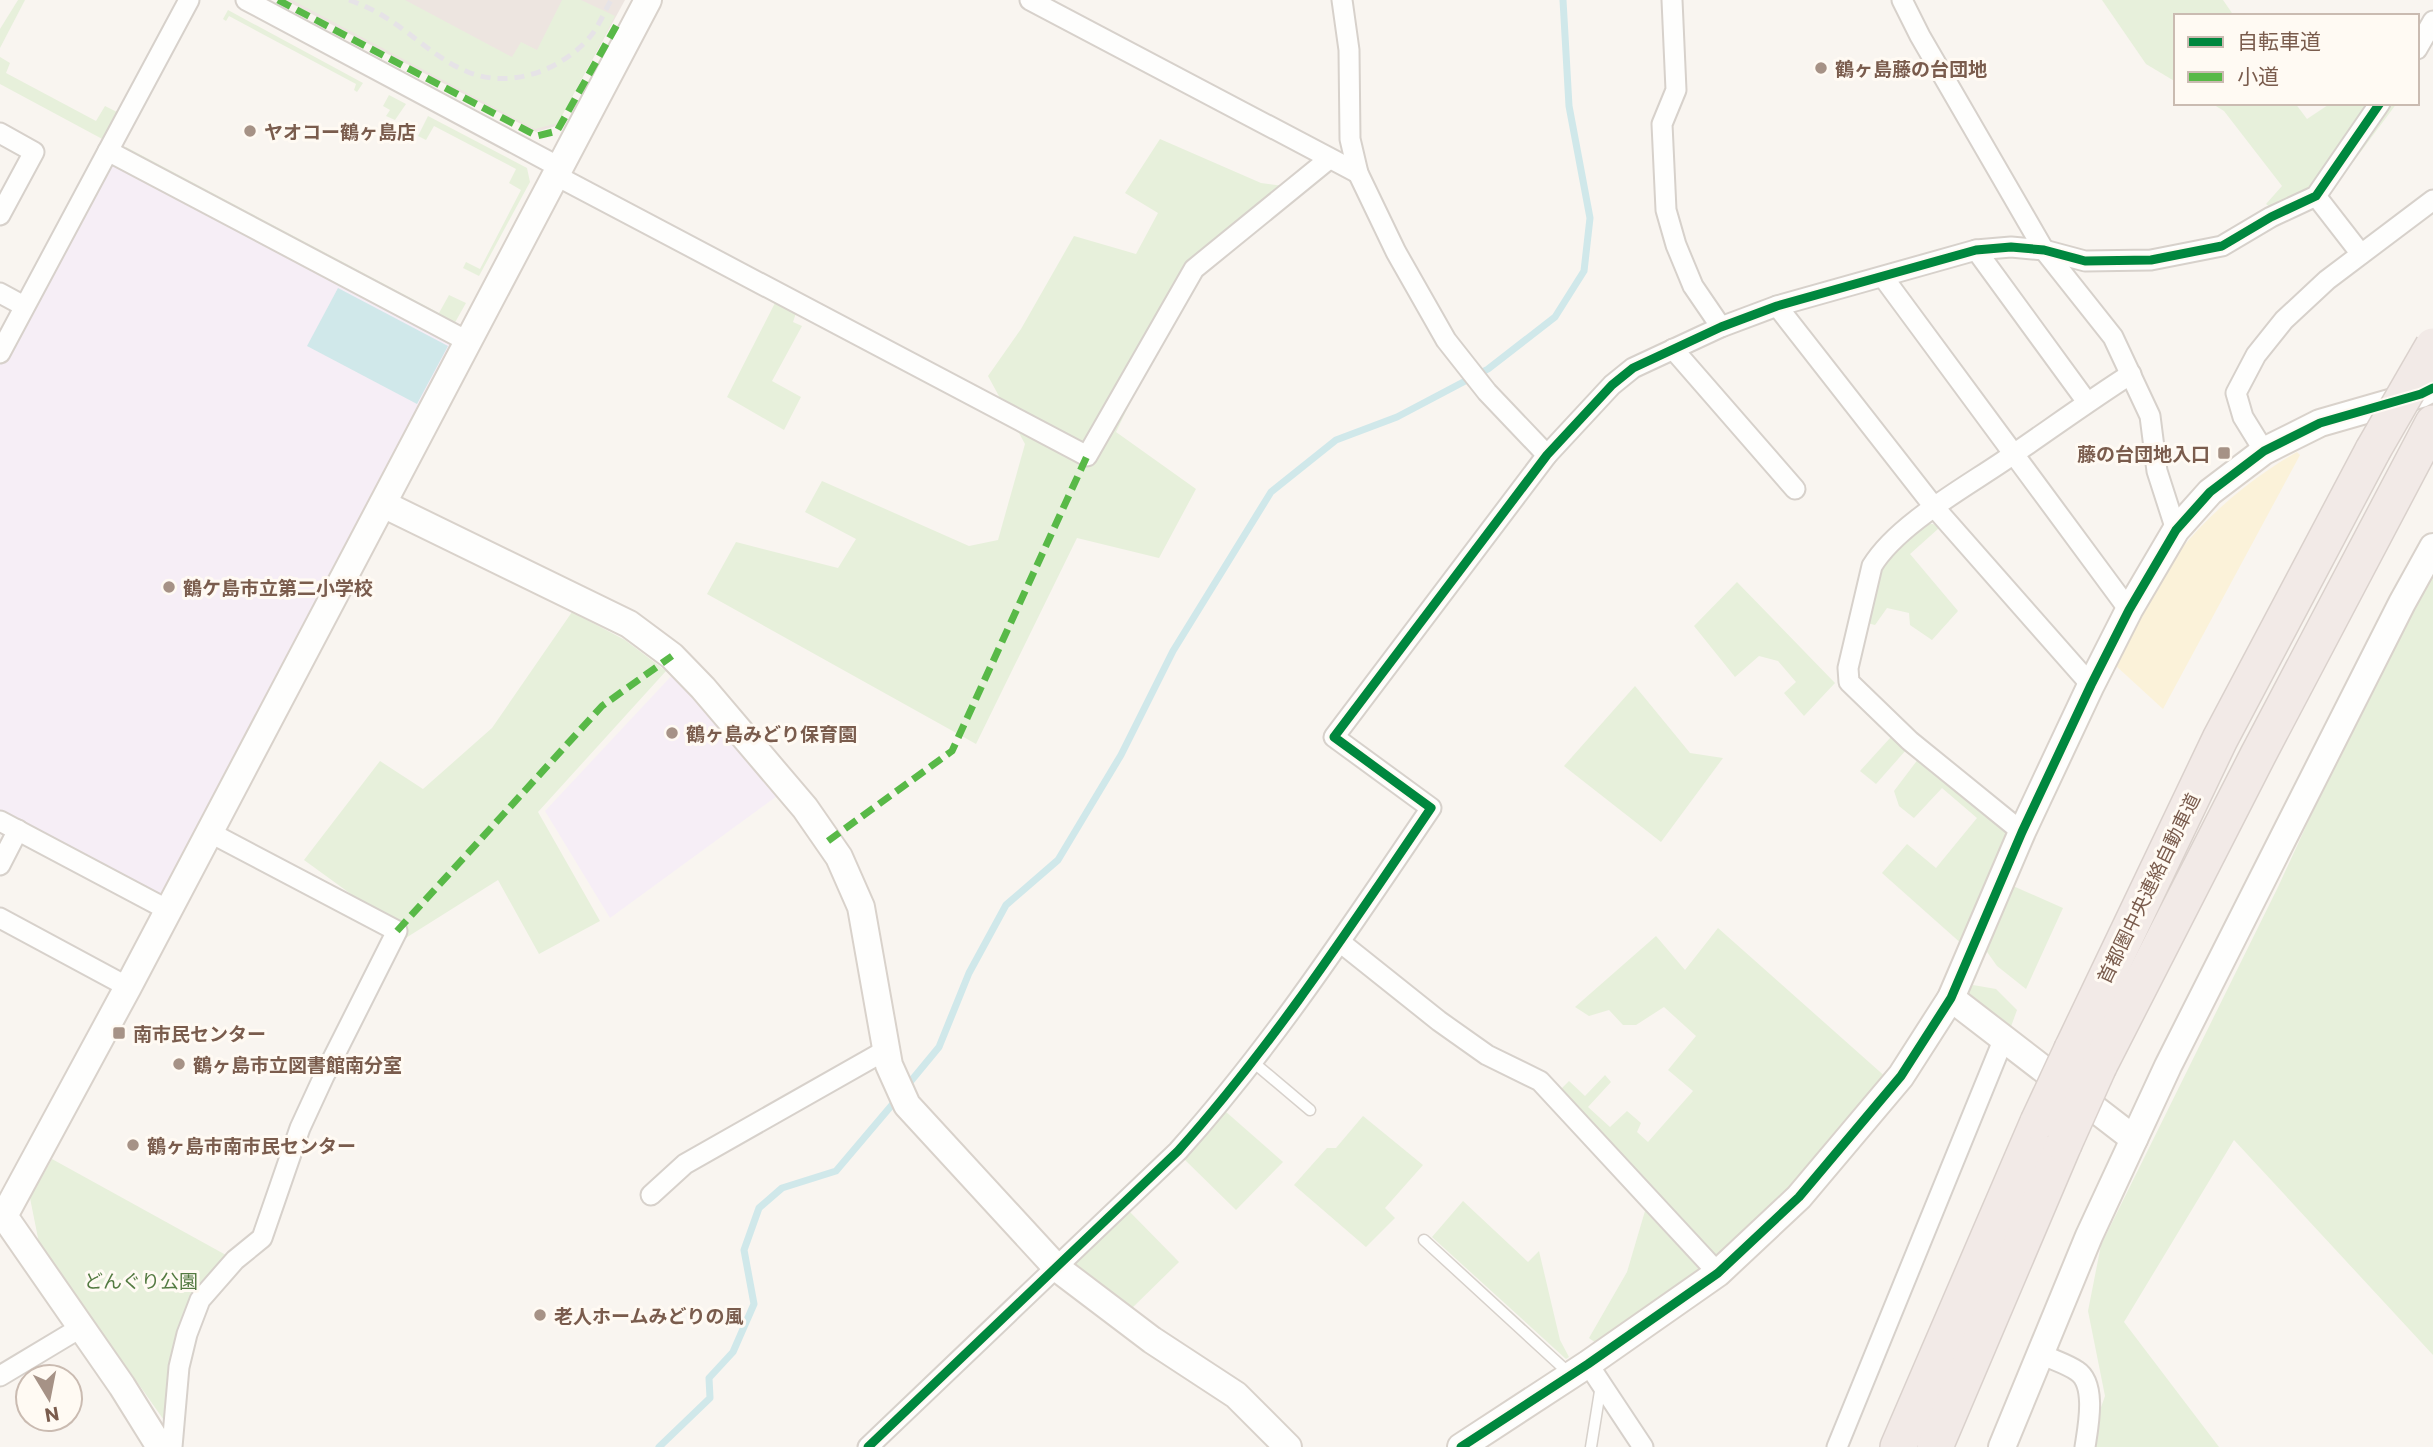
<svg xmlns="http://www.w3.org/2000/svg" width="2433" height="1447" font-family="Commissioner,'Noto Sans JP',sans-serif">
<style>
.industrial{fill:#ede5e0}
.education{fill:#f6eef6}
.green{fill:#e7f0db}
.sand{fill:#fbf2d9}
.water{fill:#d0e8ea}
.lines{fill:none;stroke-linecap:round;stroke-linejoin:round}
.stream{stroke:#d0e8ea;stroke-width:7}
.lane-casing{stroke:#d7d1cb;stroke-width:13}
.street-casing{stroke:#d7d1cb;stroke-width:23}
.secondary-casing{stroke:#d9d2cb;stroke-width:30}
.highway-casing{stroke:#dad1cc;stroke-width:38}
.lane{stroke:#fefefd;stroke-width:10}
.street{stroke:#fefefd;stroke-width:19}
.secondary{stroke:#fefefd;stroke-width:26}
.highway{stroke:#f2eae7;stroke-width:35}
.rail{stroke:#e6e3e7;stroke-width:5;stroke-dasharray:10 7;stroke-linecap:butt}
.highway-bridge-casing{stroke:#dad1cc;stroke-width:38;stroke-linecap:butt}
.highway-bridge{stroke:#f2eae7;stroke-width:35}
.quiet{stroke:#58b947;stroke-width:7;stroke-dasharray:14 7;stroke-linecap:butt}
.cycleway-casing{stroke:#fffaf3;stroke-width:13}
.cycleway{stroke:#00873e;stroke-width:9}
.poi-dot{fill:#a69286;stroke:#fffaf3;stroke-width:2.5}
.labels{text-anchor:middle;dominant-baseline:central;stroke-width:6;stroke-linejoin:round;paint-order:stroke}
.poi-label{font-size:19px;font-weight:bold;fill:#7a5c4d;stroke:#fffaf3;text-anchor:start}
.street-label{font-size:19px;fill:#7a5c4d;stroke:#fffaf3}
.park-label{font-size:19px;fill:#537a41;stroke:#fffaf3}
</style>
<rect width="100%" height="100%" fill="#f9f5f0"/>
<polygon class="industrial" points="285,0 625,0 556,126 536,132"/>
<g class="education">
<polygon points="108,151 467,341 168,910 0,821 0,353"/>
<polygon points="676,671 777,796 610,918 545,811"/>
</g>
<g class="green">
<polygon points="18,0 25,0 0,48 0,29"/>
<polygon points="292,0 405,0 512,57 521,42 537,50 562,0 581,0 615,16 558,123 535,129"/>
<polygon points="2102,0 2223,0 2234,16 2176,16 2176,82 2146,64"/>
<polygon points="228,10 363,83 357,92 354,90 356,84 229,16 226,21 223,19"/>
<polygon points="165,21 169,24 106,141 0,84 0,57 10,63 6,73 96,121 105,106 117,112"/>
<polygon points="389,95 406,104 395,120 386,116 390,110 383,106"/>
<polygon points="2211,103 2295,103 2307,119 2331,103 2397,103 2339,181 2289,221 2266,204 2282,186 2224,111"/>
<polygon points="428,116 527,168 530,182 479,276 463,268 466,262 480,269 521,190 509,183 516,169 434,126 426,140 418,136"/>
<polygon points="1160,139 1261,183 1300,188 1200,274 1153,355 1116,432 1196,489 1159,558 1077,538 976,744 707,594 736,542 838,568 856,539 805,512 822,481 969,546 998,540 1025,444 988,376 1021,329 1074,236 1136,254 1158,213 1125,193"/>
<polygon points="126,147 439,313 449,295 466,303 453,326 127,154"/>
<polygon points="777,299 797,310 793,322 802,326 772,381 801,397 784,430 727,397"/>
<polygon points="1928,524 1933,524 1939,528 1910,554 1958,611 1932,640 1910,625 1909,613 1887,608 1875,625 1867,623 1880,571 1900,545"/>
<polygon points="2433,566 2433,1355 2234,1140 2124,1322 2219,1447 2087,1447 2105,1396 2088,1311 2101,1245 2278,887 2372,683"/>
<polygon points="1737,582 1835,683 1804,716 1784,693 1796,682 1778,661 1759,656 1735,677 1694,626"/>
<polygon points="572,612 625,640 666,671 538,812 600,921 539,954 498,880 401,941 355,897 304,860 380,761 423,789 492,728"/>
<polygon points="1635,686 1690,753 1723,758 1661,842 1564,766"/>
<polygon points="1891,737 1906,750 1876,784 1860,771"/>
<polygon points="1919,758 2011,831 1963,945 1882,873 1907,844 1936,868 1977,818 1942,788 1914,818 1899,806 1894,791"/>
<polygon points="2013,886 2063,908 2026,989 1997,966 1985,949"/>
<polygon points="1718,928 1888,1079 1801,1181 1719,1258 1559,1091 1569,1081 1585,1096 1605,1075 1611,1082 1588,1107 1610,1127 1627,1111 1641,1123 1637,1132 1648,1142 1693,1091 1668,1070 1696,1036 1664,1007 1636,1025 1623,1025 1609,1010 1589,1016 1575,1007 1656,936 1685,970"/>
<polygon points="1973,985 1996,989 2017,1010 2009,1032 1967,995"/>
<polygon points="1225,1111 1283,1162 1236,1210 1184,1159"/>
<polygon points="1363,1116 1423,1165 1385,1208 1395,1218 1366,1247 1294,1185 1327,1148 1336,1148"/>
<polygon points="52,1159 235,1260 200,1300 166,1423 39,1243 30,1198"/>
<polygon points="1463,1201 1528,1262 1539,1251 1560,1340 1569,1357 1566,1359 1432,1237"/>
<polygon points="1127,1209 1179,1262 1130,1310 1074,1264"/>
<polygon points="1645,1211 1699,1269 1596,1343 1589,1338 1627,1272"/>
</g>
<path class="sand" d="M2297,452L2300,455L2163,709L2115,665C2130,635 2143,601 2162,574C2198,523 2243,483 2297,452Z"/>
<polygon class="water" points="338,288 448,346 417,404 307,346"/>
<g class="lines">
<g class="stream">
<polyline points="906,1087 939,1047 969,973 1006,905 1058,860 1121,755 1173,651 1271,492 1336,440 1397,417 1488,369 1555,317 1584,271 1590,218 1569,106 1563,0"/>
<polyline points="659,1447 710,1398 709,1378 733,1352 754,1304 744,1250 759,1208 782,1188 836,1171 897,1099"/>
</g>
<g class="lane-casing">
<g id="lane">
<polyline points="1253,1062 1310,1110"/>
<polyline points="1424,1240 1571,1375"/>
<polyline points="1591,1447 1601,1385"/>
</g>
</g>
<g class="street-casing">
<g id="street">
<polyline points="189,0 108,151 467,341"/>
<polyline points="246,0 559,167"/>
<polyline points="1030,0 1358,173"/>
<polyline points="1342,0 1349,50 1350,139 1358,173 1396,252 1446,340 1487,392 1547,455"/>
<polyline points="1672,0 1676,90 1662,124 1666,210 1676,245 1693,286 1721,327"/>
<polyline points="1902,0 1920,36 2044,250 2113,337 2150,416 2157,471 2176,530"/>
<polyline points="2417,49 2433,21"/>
<polyline points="0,133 34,152 0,215"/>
<polyline points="555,175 1087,456 1194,269 1329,159"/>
<polyline points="2316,196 2361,254"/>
<polyline points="1976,250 2087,402"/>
<polyline points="1883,277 2129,610"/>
<polyline points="0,293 24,306"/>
<polyline points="1777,306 1935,508 2091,685"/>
<polyline points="1673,349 1795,489"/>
<polyline points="0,353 108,151"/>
<polyline points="2264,451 2243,417 2236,393 2256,355 2284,320 2327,280 2433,200"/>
<polyline points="0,821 168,910"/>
<path d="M2022,832L1910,741L1849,682L1848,668L1872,566C1896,526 1962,489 2002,462C2045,433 2087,402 2131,374"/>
<polyline points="0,865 18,830"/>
<polyline points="0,918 128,987"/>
<polyline points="1340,942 1439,1021 1487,1055 1540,1081 1718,1273"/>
<polyline points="651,1195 685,1164 886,1050"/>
<path d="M2041,1354C2053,1360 2067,1364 2077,1371C2097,1384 2088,1427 2085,1447"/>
<polyline points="1588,1364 1643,1447"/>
<polyline points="0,1376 80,1328"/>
<polyline points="172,1447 179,1367 187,1334 200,1300 235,1260 262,1238 300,1128 324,1076 397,931 209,832"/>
<path d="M868,1447L1178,1151C1273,1045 1351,926 1431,808L1334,737L1547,455L1612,385L1633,368L1721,327L1777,306L1976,250L2011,247L2044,250L2085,261L2151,260L2222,246L2271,217L2316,196L2380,103"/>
<polyline points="1837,1447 2004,1038"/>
</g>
</g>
<g class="secondary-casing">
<g id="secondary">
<polyline points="383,504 629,624 672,656 703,688 805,808 839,857 861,907 889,1065 907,1105 1057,1268 1152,1340 1236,1395 1288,1447"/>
<polyline points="1951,998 2134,1139"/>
<polyline points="160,1447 122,1386 4,1216 128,987 648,0"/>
<polyline points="1461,1447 1588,1364 1718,1273 1799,1197 1901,1076 1951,998 2022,832 2091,685 2129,610 2176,530 2210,492 2264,451 2320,423 2421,394 2433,388"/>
<polyline points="2002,1447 2089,1236 2168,1066 2402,603 2433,547"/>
</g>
</g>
<g class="highway-casing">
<g id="highway">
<polyline points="2072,1049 2220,739 2373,450"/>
<polyline points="2099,1066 2258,755 2433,423"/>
<polyline points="1898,1447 2038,1122"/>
<polyline points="1935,1447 2064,1144"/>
</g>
</g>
<use href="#lane" class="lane"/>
<use href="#street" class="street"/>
<use href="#secondary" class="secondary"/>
<use href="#highway" class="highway"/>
<path class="rail" d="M349,0C363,5 376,11 388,19C415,36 438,60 468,72C511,90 566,69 593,33C600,23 605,11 611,0"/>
<g class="highway-bridge-casing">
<g id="highway-bridge">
<polyline points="2373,450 2433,346"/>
<polyline points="2038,1122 2072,1049"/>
<polyline points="2064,1144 2099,1066"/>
</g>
</g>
<use href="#highway-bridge" class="highway-bridge"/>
<g class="quiet">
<polyline points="278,0 537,136 557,131 619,21"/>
<polyline points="828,841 952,751 1087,456"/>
<polyline points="397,931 602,706 672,656"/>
</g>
<g class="cycleway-casing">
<g id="cycleway">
<path d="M868,1447L1178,1151C1273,1045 1351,926 1431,808L1334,737L1547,455L1612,385L1633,368L1721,327L1777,306L1976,250L2011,247L2044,250L2085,261L2151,260L2222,246L2271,217L2316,196L2380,103"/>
<polyline points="1461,1447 1588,1364 1718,1273 1799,1197 1901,1076 1951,998 2022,832 2091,685 2129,610 2176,530 2210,492 2264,451 2320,423 2421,394 2433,388"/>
</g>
</g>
<use href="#cycleway" class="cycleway"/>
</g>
<g class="poi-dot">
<circle cx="1821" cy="68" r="7"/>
<circle cx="250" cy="131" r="7"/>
<rect x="2217" y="446" width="14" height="14" rx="3.5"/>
<circle cx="169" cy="587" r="7"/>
<circle cx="672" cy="733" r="7"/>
<rect x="112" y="1026" width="14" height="14" rx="3.5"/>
<circle cx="179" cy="1064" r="7"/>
<circle cx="133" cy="1145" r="7"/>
<circle cx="540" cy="1315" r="7"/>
</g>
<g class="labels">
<g class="poi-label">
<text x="1835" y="68">鶴ヶ島藤の台団地</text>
<text x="264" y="131">ヤオコー鶴ヶ島店</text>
<text x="2210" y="453" text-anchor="end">藤の台団地入口</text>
<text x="183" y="587">鶴ケ島市立第二小学校</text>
<text x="686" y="733">鶴ヶ島みどり保育園</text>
<text x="133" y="1033">南市民センター</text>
<text x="193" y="1064">鶴ヶ島市立図書館南分室</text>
<text x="147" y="1145">鶴ヶ島市南市民センター</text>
<text x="554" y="1315">老人ホームみどりの風</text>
</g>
<g class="street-label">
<text transform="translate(2148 888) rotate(-64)">首都圏中央連絡自動車道</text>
</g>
<g class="park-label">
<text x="141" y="1280">どんぐり公園</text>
</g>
</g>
<rect x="2174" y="14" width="245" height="91" fill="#fffaf3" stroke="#cabbb1" stroke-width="2"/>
<rect x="2188" y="37" width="35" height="10" fill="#00873e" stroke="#cabbb1" stroke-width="2"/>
<text x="2237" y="49" font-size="21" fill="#7a5c4d">自転車道</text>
<rect x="2188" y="72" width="35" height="10" fill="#58b947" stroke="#cabbb1" stroke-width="2"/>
<text x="2237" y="84" font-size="21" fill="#7a5c4d">小道</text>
<g transform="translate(49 1398) rotate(170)"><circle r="33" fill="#fffaf3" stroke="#cabbb1" stroke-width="2"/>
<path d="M0-5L12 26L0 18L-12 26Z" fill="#a69286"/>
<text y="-10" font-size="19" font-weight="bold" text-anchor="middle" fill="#7a5c4d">N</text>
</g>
</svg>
